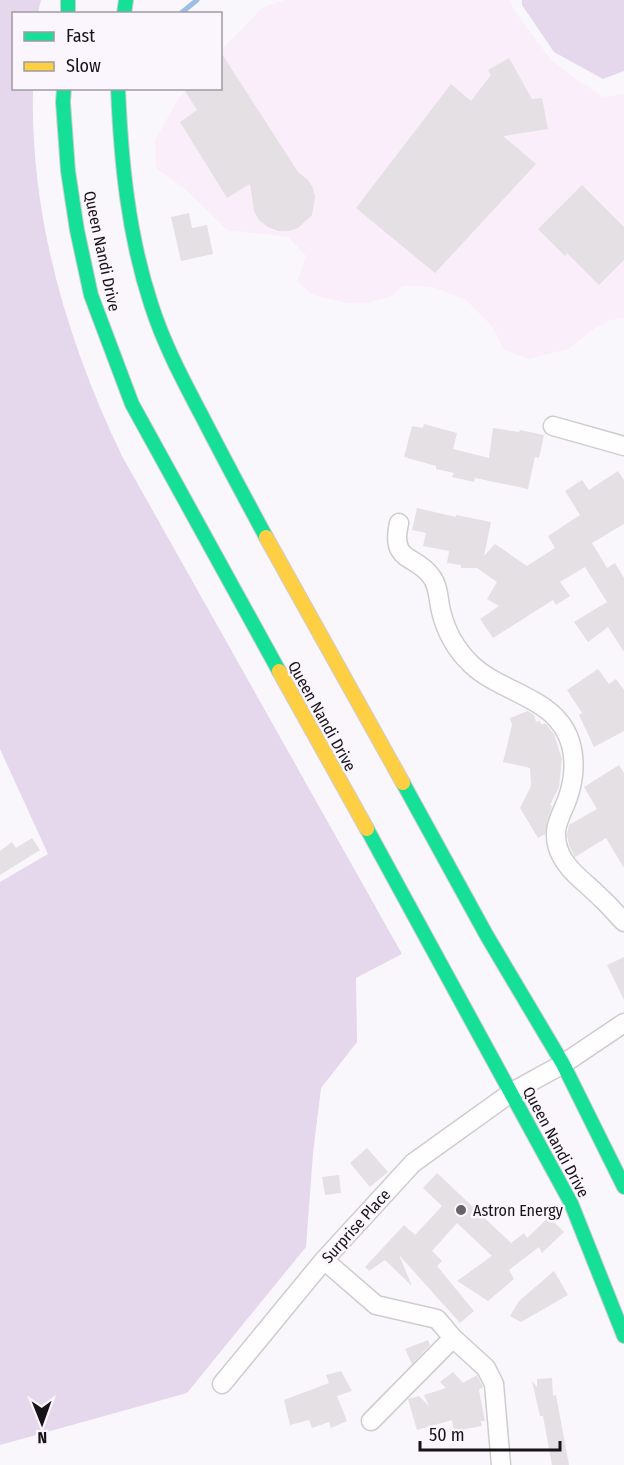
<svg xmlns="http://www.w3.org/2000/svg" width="624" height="1465" font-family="'Fira Sans Condensed',sans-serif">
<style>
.industrial{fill:#f9eefa}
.green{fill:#e5d7ec}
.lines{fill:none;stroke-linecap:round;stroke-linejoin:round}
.stream{stroke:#9ebfe4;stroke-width:5}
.building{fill:#e4e0e4}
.street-casing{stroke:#cfccd0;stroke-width:21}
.fast-casing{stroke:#cfccd0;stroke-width:16}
.slow-casing{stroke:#cfccd0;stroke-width:16}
.street{stroke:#fefeff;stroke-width:18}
.fast{stroke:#16e098;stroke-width:14}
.slow{stroke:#ffcf43;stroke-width:14}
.poi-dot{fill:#666368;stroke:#fbf5fe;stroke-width:2}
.labels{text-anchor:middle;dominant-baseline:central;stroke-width:5;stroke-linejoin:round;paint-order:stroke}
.street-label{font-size:16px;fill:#171318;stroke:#fbf5fe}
.poi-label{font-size:16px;fill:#171318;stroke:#fbf5fe;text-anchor:start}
</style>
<rect width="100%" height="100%" fill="#faf7fc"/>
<polygon class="industrial" points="285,0 510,0 514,10 551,60 576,79 604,97 624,94 624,318 611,320 595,328 568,349 529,359 504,350 492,326 466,300 433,287 403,286 392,296 367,303 348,303 313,295 297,282 306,256 288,237 227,230 184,188 156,168 155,140 178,99 187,89 220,88 221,50 263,7"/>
<g class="green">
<path d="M0,0H41L38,13L14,14V88L33,89C30,217 67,341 122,456L402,954L356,978L357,1042L321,1088L313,1153L306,1247L187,1393L0,1445V882L48,854L0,749Z"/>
<polygon points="522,0 624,0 624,71 603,79 554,52 522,5"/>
</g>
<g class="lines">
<polyline class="stream" points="180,14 197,0"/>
</g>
<g class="building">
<polygon points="220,51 298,172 308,180 313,188 315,197 312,215 298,228 289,231 278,231 268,227 259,220 254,211 250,184 227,198 180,122 197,110 183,88 220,88"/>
<polygon points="509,58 532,99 542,98 548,129 503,136 536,164 435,273 356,208 451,84 471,101 491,75 488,70"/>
<polygon points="582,185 624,227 624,260 599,285 567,253 565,256 538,229"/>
<polygon points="189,213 192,228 207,225 213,254 181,261 171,217"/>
<polygon points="424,424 457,433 453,449 489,458 493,428 519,432 520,430 544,435 539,458 535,457 528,489 475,478 474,482 452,477 454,473 436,469 436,466 404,457 412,426 423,428"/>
<polygon points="618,471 624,480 624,524 592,543 607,568 615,563 624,578 624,652 608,627 588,642 574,622 607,602 585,567 560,582 570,596 556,605 553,600 493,638 480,619 499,606 487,599 497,582 477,568 461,568 461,565 447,563 449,551 423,546 426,533 412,530 417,508 456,517 456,515 491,522 484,556 495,544 527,566 555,548 548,536 580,515 565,491 582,480 589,490"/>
<polygon points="598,669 609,684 616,679 624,690 624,731 594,747 579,715 582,713 567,690"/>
<polygon points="528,711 534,715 536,722 540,721 541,724 546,724 554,734 562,759 559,787 550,805 552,806 547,821 545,834 538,838 520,808 531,786 530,768 503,762 512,725 510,718"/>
<polygon points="619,765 624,773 624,868 606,838 575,857 569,845 567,835 569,825 597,809 584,787"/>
<polygon points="32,838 40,850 0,875 0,851 12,842 16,848"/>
<polygon points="624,957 624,1000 607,965"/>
<polygon points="367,1148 388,1172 370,1187 350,1163"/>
<polygon points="437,1173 511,1243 524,1233 527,1238 549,1217 564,1232 542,1253 539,1247 509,1270 514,1279 488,1301 457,1281 492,1256 457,1223 432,1251 442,1261 437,1266 474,1311 460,1323 399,1255 412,1286 385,1260 369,1271 365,1267 404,1225 415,1235 442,1206 423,1188"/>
<polygon points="339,1175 341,1193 325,1195 322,1177"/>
<polygon points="554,1271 568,1295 521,1322 510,1316 519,1301"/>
<polygon points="428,1340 430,1345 412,1364 405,1349"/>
<polygon points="341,1371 352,1391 337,1396 347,1421 331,1428 329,1422 312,1428 309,1420 290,1425 284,1400 329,1383 326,1375"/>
<polygon points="453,1372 463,1383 477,1375 483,1387 479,1390 485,1421 481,1421 482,1426 454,1431 452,1420 417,1430 408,1399 419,1396 429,1406 424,1395 446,1388 440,1382"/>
<polygon points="552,1378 553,1396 556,1395 569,1465 552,1465 543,1416 540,1416 532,1381 537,1387 537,1379"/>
</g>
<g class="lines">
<g class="street-casing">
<g id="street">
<polyline points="553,426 624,446"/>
<path d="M399,523C390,563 415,554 431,576C439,586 438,599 441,611C446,632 456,650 472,665C495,687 537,696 557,719C577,741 577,773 567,800C560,818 552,828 558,848C565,870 587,883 602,899C610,906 617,915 624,922"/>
<polyline points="324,1260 376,1305 437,1319 453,1338 486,1368 494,1384 501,1465"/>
<polyline points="222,1384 324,1260 413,1163 512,1092 563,1064 624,1023"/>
<polyline points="371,1421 453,1338"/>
</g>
</g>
<g class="fast-casing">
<g id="fast">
<polyline points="68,0 68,14"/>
<polyline points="124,14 126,0"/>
<polyline points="64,88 63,102 68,171 77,230 91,295 132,404 279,671"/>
<path d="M118,88C121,161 128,234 151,304C164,345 184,382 204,420C224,459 245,498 266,537"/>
<polyline points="403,783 487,936 563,1064 624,1187"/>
<polyline points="367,829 571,1203 624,1336"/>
</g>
</g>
<g class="slow-casing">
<g id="slow">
<polyline points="266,537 403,783"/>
<polyline points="279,671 367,829"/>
</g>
</g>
<use href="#street" class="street"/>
<use href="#fast" class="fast"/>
<use href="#slow" class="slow"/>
</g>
<circle class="poi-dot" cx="461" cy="1210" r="6"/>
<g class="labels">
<g class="street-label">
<text transform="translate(102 251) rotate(78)">Queen Nandi Drive</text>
<text transform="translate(322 716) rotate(61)">Queen Nandi Drive</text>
<text transform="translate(556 1142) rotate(62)">Queen Nandi Drive</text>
<text transform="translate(356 1226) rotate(-48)">Surprise Place</text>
</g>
<g class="poi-label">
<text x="473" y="1210">Astron Energy</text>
</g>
</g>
<rect x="12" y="12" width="210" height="78" fill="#fbf5fe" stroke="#a09ba2" stroke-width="1.5"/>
<rect x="24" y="32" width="30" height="9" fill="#16e098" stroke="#a09ba2" stroke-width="1.5"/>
<text x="66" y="42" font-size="18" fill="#171318">Fast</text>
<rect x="24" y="62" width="30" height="9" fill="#ffcf43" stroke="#a09ba2" stroke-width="1.5"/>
<text x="66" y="72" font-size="18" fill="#171318">Slow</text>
<g transform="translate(42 1423) rotate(179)" stroke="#fbf5fe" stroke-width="4.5" paint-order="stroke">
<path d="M0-4.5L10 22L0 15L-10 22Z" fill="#171318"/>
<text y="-9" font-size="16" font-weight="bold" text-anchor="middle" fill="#171318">N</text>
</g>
<path d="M420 1441v9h140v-9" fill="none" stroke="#171318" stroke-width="3"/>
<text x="429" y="1441" font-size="18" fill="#171318" stroke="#fbf5fe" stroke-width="4.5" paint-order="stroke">50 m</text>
</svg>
